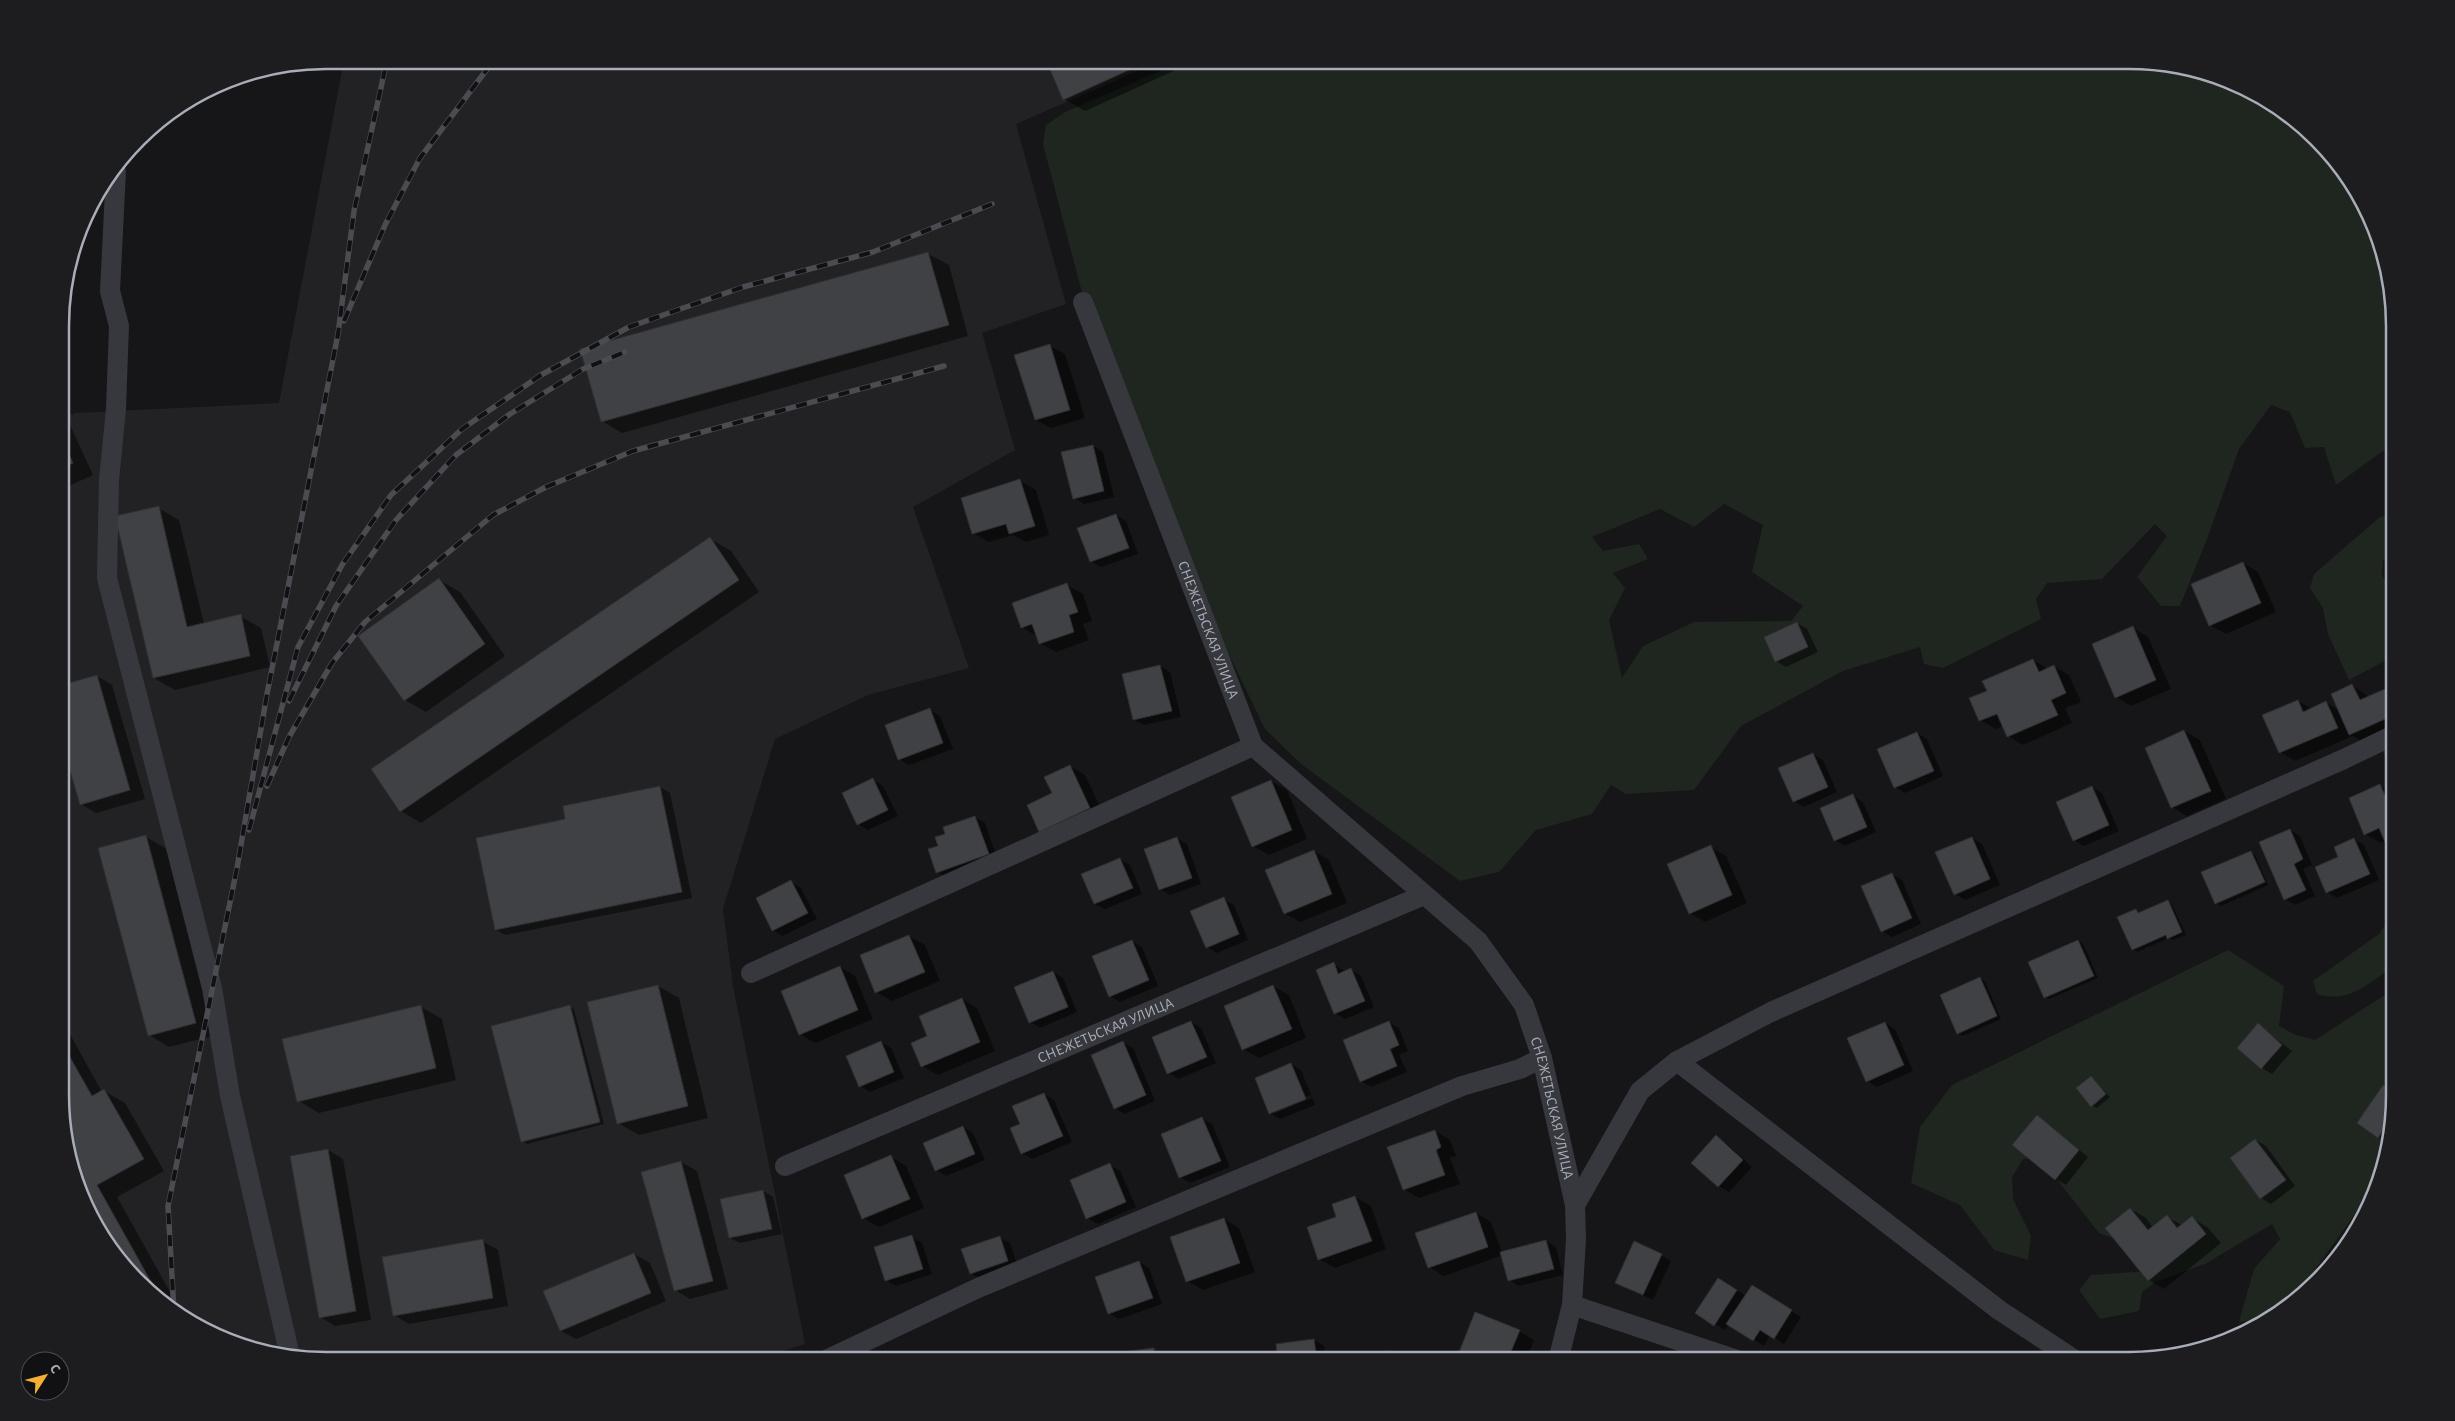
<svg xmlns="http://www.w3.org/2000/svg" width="2455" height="1421" font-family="'Alegreya Sans',sans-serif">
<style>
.built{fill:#222225}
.green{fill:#1e261f;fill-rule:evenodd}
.shadow{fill:#0007;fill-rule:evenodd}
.building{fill:#404145;stroke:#303034}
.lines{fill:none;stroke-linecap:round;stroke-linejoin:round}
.minor{stroke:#37383d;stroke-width:20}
.rail-casing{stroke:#4a4c52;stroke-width:5.5}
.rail{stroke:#111113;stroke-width:4;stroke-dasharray:11;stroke-linecap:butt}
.labels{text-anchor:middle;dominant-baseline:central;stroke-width:4.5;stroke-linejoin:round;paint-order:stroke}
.street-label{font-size:15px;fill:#a8adb8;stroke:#111113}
.rim{fill:none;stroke:#a8adb8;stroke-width:2.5}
</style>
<rect width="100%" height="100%" fill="#161618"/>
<polygon class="built" points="344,60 1163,60 1016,124 1066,304 982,333 1015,450 913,507 969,668 868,695 775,739 723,909 733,986 805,1344 751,1361 325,1361 257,1352 193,1326 150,1295 105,1243 80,1197 62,1130 62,419 75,413 279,403"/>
<g class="green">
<path d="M1186,60H2130L2199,69L2262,95L2317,138L2350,178L2381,240L2394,308V443L2336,485L2324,447L2305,448L2290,412L2271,405L2239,449L2207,539L2180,606H2161L2137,577L2167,536L2155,524L2102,579L2047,583L2036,599L2041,619L1943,668L1924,664L1920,647L1843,671L1741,726L1694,790L1626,794L1611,785L1592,814L1536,830L1499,872L1460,881L1301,764L1265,729L1145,482L1097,350L1043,144L1046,125L1065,112ZM1724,504L1763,525L1752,572L1803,606L1791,621L1694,622L1643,646L1622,678L1609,620L1625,588L1613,573L1648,559L1639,544L1603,551L1592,537L1660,509L1694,527Z"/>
<polygon points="2394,514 2394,556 2383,560 2382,575 2394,597 2394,656 2349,680 2328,634 2323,608 2310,588 2314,574 2380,517"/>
<polygon points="2394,737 2394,777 2381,747"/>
<path d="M2394,913V965C2370,983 2349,1004 2317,994L2313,981L2379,934Z"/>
<polygon points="2228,950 2284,986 2279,1026 2296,1035 2315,1040 2391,991 2394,992 2394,1070 2380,1096 2392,1127 2386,1165 2370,1203 2353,1217 2316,1268 2310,1289 2273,1318 2239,1322 2254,1269 2280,1239 2272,1224 2205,1264 2157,1281 2142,1292 2139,1311 2100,1319 2079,1290 2091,1275 2150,1271 2137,1247 2099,1233 2041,1159 2023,1159 2012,1177 2013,1199 2031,1236 2028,1260 1994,1250 1960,1205 1911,1183 1920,1127 1952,1085"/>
</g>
<g class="shadow">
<polygon points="1047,60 1198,60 1085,111 1064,99"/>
<polygon points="928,254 949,265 968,336 622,433 602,421"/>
<polygon points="1050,346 1065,354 1085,418 1051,428 1036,420"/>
<polygon points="62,414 66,416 93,475 62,489"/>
<polygon points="1093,446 1103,452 1114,497 1084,504 1074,498"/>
<polygon points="1020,481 1036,490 1049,535 1026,542 1013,535 989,542 973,533"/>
<polygon points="158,508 179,520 204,624 240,616 261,628 270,667 175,690 154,678"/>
<polygon points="1116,515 1126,521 1138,554 1101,567 1091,561"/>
<polygon points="710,539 731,551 759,592 421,823 401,811"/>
<polygon points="2243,563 2258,572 2276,612 2226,634 2210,625"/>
<polygon points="439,580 460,592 505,656 426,712 405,700"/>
<polygon points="1067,585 1083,594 1092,621 1083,624 1089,640 1056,652 1040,643 1038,637 1022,627"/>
<polygon points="1797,623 1807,629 1818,652 1786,667 1776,661"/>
<polygon points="2133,628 2148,637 2171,689 2131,706 2116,697"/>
<polygon points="2033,660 2048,669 2054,666 2069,675 2081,702 2065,708 2072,723 2023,745 2008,736 2003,726 1996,729 1980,720 1988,691"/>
<polygon points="1160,666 1170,672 1181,717 1144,725 1134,720"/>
<polygon points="97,676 112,685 145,799 96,813 81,804"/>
<polygon points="2352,685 2369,697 2394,686 2394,731 2365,743 2353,736 2295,761 2280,752 2298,701 2312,709 2326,703 2339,710"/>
<polygon points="930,710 940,716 953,749 909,765 899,759"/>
<polygon points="2184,731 2200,740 2226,799 2187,816 2172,807"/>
<polygon points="1917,733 1927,739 1943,776 1905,793 1895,787"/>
<polygon points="1813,754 1823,760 1837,792 1804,807 1794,801"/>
<polygon points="1070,766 1085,775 1105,817 1055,840 1028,806 1054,794"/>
<polygon points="873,780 883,786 898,816 868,830 858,824"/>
<polygon points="1271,781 1287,790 1307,839 1269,855 1253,846"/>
<polygon points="2380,786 2394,794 2394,857 2385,841 2381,843 2365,834"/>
<polygon points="660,787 670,793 692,898 506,935 496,930 567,820"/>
<polygon points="2092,787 2102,793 2119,831 2084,846 2074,840"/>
<polygon points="1853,796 1863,802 1876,832 1845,846 1835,840"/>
<polygon points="975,817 985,823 998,860 948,878 938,872 939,846 947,835"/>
<polygon points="2290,830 2300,836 2312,865 2303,869 2315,896 2295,905 2285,899"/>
<polygon points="146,837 167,849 216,1035 169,1047 149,1035"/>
<polygon points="1176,838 1187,844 1201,884 1170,895 1160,889"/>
<polygon points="1972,838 1982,844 2000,885 1965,900 1955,894"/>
<polygon points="2354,839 2364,845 2379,880 2337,898 2327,892 2340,857"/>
<polygon points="1711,847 1726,856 1747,903 1705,922 1690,913"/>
<polygon points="1314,851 1329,860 1347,903 1300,922 1284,913"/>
<polygon points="2251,852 2255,855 2268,885 2221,906 2216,903"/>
<polygon points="1120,859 1130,865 1142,894 1105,909 1095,904"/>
<polygon points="1892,874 1902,880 1921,924 1892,937 1882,931"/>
<polygon points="791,882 801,888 817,919 783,936 773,930"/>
<polygon points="1223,899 1234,905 1248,940 1217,953 1207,947"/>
<polygon points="2168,902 2172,905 2186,935 2173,940 2169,938 2137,952 2133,949 2136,910 2141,913"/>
<polygon points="909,936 925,945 940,981 892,1001 876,992"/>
<polygon points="1132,941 1142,947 1158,986 1120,1002 1110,996"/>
<polygon points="2078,941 2083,944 2098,978 2049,999 2045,997"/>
<polygon points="1334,964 1345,972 1351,970 1361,976 1374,1007 1345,1019 1335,1013"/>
<polygon points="840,967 855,976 873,1019 815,1043 800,1034"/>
<polygon points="1053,972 1063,978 1077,1012 1040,1028 1030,1022"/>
<polygon points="1980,979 1985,981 2001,1019 1963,1036 1958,1033"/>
<polygon points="658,986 679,998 708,1118 639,1135 618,1123"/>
<polygon points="1273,986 1289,995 1306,1038 1259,1058 1243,1049"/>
<polygon points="962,999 977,1008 995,1051 938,1075 922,1066 929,1037"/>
<polygon points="421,1007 442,1019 456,1080 319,1113 299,1101"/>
<polygon points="569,1007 574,1009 604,1124 527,1144 522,1141"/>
<polygon points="62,1020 102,1092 104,1091 125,1103 164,1171 117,1197 184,1317 182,1318 150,1295 105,1243 80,1197 62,1130"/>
<polygon points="1191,1022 1201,1028 1216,1063 1179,1079 1168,1073"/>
<polygon points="1388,1022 1399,1028 1408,1051 1399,1055 1407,1072 1371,1087 1361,1081"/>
<polygon points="1885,1023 1895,1029 1913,1071 1877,1087 1867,1081"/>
<polygon points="2258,1025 2292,1051 2272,1074 2262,1068"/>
<polygon points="881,1042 891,1048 904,1078 870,1092 860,1086"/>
<polygon points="1123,1043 1133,1048 1155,1101 1125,1114 1115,1108"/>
<path d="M1291,1064L1301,1070L1315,1105L1280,1119L1270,1113ZM1311,1095L1312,1098L1275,1113V1110Z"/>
<polygon points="2091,1077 2110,1097 2097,1108 2092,1106"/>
<polygon points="2383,1087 2394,1094 2394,1113 2389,1142 2379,1137"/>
<polygon points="1044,1094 1054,1100 1072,1142 1032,1159 1022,1153 1022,1125"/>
<polygon points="2037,1117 2088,1157 2066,1185 2056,1179"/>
<polygon points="1202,1119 1212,1124 1230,1167 1190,1183 1180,1177"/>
<polygon points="963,1127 973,1133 985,1160 946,1176 936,1170"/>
<polygon points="1435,1131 1450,1140 1456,1156 1450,1158 1460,1184 1419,1198 1404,1189"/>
<polygon points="1716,1137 1726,1143 1752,1167 1729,1192 1719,1186 1693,1162"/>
<polygon points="2256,1140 2266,1146 2295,1186 2271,1204 2261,1198"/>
<polygon points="328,1150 343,1159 371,1320 335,1326 320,1317"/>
<polygon points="891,1157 906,1166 924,1208 879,1227 863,1218"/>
<polygon points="681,1162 697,1171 728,1289 690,1299 675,1290"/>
<polygon points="1110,1165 1120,1171 1136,1207 1098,1224 1087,1218"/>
<polygon points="763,1191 773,1197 782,1234 740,1243 730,1238"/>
<polygon points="1355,1197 1371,1206 1386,1249 1335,1268 1319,1259 1338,1217"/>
<polygon points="2130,1209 2146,1218 2153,1228 2167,1217 2182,1225 2192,1218 2207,1227 2221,1243 2164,1289 2149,1280"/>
<polygon points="1476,1213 1491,1222 1502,1253 1546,1241 1556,1247 1563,1275 1519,1286 1509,1280 1503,1255 1444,1276 1429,1267"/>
<polygon points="1224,1219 1239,1228 1255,1272 1203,1290 1187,1281"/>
<polygon points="912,1237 922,1243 932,1274 896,1286 886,1280"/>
<polygon points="1000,1238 1010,1243 1018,1267 981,1279 971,1274"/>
<polygon points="482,1241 498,1250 508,1306 409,1324 394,1315"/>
<polygon points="634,1254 650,1263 666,1301 576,1339 561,1331"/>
<polygon points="1661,1255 1671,1261 1653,1300 1616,1282"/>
<polygon points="1139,1262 1149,1268 1162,1304 1119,1319 1109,1313"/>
<polygon points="1728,1285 1746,1296 1762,1292 1801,1317 1784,1344 1770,1335 1764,1346 1729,1324 1725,1330 1697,1313"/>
<polygon points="1519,1331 1534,1340 1526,1361 1471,1361 1460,1354"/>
<polygon points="1314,1340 1324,1346 1326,1361 1279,1361"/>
<polygon points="1154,1350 1164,1356 1164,1361 1118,1361"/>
<polygon points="1391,1353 1401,1361 1356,1361"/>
</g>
<g class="building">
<polygon points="1046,60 1151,60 1063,100"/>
<polygon points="928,252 949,325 601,422 580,349"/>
<polygon points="1050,344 1070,410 1035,420 1014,355"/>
<polygon points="62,439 73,463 62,468"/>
<polygon points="1093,445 1104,491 1073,499 1061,452"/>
<polygon points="1020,479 1035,526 1009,534 1006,524 972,534 961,498"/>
<polygon points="2394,496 2394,514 2388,499"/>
<polygon points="159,506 187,627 241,614 250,656 153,678 115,516"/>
<polygon points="1116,514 1129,548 1090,562 1077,528"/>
<polygon points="710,537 739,580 400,812 371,769"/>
<polygon points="2243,562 2261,603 2209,626 2191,584"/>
<polygon points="439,578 485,644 404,701 358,636"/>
<polygon points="1067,583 1078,612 1069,615 1074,632 1039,644 1032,624 1021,628 1012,603"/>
<polygon points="1797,622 1808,647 1775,662 1764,637"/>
<polygon points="2133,626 2156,680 2115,698 2092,644"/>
<polygon points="2033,659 2039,672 2054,665 2066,693 2051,700 2058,715 2007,737 1997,714 1979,721 1969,698 1987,691 1982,681"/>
<polygon points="1160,665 1172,711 1133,720 1122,674"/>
<polygon points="97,675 130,790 80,805 62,743 62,685"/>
<polygon points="2352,684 2360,700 2394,685 2394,715 2349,735 2331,694"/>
<polygon points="2298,700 2303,712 2326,701 2338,728 2279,753 2262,715"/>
<polygon points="930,708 943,743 898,760 885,725"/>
<polygon points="2184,730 2211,791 2171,808 2145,748"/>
<polygon points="1917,732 1934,771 1894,788 1877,749"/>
<polygon points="1813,753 1828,787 1793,802 1778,768"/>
<polygon points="1070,765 1090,808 1039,832 1027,805 1052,793 1044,777"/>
<polygon points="873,778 888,810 857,825 842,793"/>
<polygon points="1271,780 1292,830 1252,847 1231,797"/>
<polygon points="2380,784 2394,817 2394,855 2391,856 2379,828 2364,835 2349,798"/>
<polygon points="660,786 682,892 495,930 476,838 565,819 563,806"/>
<polygon points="2092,786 2109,825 2073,841 2056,802"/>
<polygon points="1853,794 1867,827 1834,841 1820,808"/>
<polygon points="975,816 989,854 936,873 928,849 938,846 935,837 945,834 943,827"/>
<polygon points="2290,829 2303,859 2294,864 2306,890 2284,900 2259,842"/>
<polygon points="146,835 196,1023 148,1036 98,848"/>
<polygon points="1177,837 1192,878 1159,890 1144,849"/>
<polygon points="1972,837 1990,879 1954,895 1935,852"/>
<polygon points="2354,838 2370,874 2326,893 2315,867 2338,857 2334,847"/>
<polygon points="1711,845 1732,895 1689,914 1667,864"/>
<polygon points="1314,850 1332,894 1284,914 1265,870"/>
<polygon points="2251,851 2265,882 2215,904 2201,872"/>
<polygon points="1120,858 1133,888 1094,904 1081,874"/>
<polygon points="1892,873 1912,918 1881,932 1861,886"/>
<polygon points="791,880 808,913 772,931 756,898"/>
<polygon points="1224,897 1239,934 1206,948 1190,911"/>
<polygon points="2168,900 2182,932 2167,939 2166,935 2132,950 2117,917 2136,909 2138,913"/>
<polygon points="909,935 925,972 875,993 860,955"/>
<polygon points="1132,940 1149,980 1109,997 1092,956"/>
<polygon points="2078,940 2094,976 2044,998 2028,962"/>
<polygon points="1334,962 1338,974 1351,968 1365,1001 1334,1014 1316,970"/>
<polygon points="840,966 858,1010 799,1035 781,991"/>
<polygon points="1053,971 1068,1007 1029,1023 1014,987"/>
<polygon points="1980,977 1997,1016 1957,1034 1940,995"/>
<polygon points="658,985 688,1106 617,1124 587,1002"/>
<polygon points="1273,985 1292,1029 1242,1050 1224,1006"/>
<polygon points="962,998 980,1042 921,1067 911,1043 927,1036 919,1016"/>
<polygon points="421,1005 436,1068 297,1102 282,1039"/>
<polygon points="570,1005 600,1122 521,1142 491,1026"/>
<polygon points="1191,1021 1207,1057 1167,1074 1152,1037"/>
<polygon points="1389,1021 1399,1045 1390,1049 1397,1066 1360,1082 1343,1040"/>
<polygon points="1885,1022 1904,1065 1866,1082 1847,1038"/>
<polygon points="2258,1023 2282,1045 2261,1069 2237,1048"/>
<polygon points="881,1041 894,1072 859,1087 846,1056"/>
<polygon points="1123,1041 1146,1095 1114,1109 1091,1055"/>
<polygon points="62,1043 92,1096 104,1089 144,1159 97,1185 164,1305 150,1295 105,1243 80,1197 62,1130"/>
<polygon points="1291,1063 1306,1099 1269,1114 1255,1078"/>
<polygon points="2091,1076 2106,1094 2091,1107 2076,1088"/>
<polygon points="2383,1085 2394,1093 2394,1113 2393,1120 2391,1118 2378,1138 2357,1123"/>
<polygon points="1044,1093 1063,1136 1021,1154 1010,1128 1020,1124 1012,1106"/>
<polygon points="2037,1115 2079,1150 2055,1180 2012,1145"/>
<polygon points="1202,1117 1221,1161 1179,1178 1161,1134"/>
<polygon points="963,1126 975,1154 935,1171 923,1143"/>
<polygon points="1435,1130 1441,1147 1436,1150 1445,1175 1403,1190 1387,1147"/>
<polygon points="1716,1135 1743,1160 1718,1187 1691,1163"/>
<polygon points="2255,1139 2286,1180 2260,1199 2230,1158"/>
<polygon points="328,1149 356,1311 319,1318 290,1156"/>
<polygon points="891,1155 910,1199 862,1219 844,1175"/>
<polygon points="681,1161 713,1281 674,1291 641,1172"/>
<polygon points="1110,1163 1126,1202 1086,1219 1070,1180"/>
<polygon points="763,1190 772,1229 729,1238 720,1199"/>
<polygon points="1355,1196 1372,1241 1318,1260 1307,1227 1336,1217 1332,1204"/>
<polygon points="2130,1208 2148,1230 2167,1215 2177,1228 2192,1216 2206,1234 2148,1281 2105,1228"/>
<polygon points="1476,1212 1488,1247 1428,1268 1415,1233"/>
<polygon points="1224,1218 1240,1263 1186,1282 1170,1237"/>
<polygon points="912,1235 923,1269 885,1281 874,1247"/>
<polygon points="1000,1236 1008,1261 970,1274 961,1249"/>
<polygon points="483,1239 493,1298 393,1316 382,1257"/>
<polygon points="1546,1240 1554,1269 1508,1281 1500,1252"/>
<polygon points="1634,1241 1662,1254 1643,1295 1615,1283"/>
<polygon points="634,1253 651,1293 560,1331 543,1291"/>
<polygon points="1139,1261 1153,1298 1108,1314 1095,1277"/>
<polygon points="1718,1278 1737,1290 1714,1326 1695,1313"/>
<polygon points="1752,1285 1792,1310 1774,1339 1760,1330 1753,1341 1726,1324"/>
<polygon points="1475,1312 1520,1330 1507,1361 1473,1361 1458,1355"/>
<polygon points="1314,1339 1317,1361 1278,1361 1276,1344"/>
<polygon points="1154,1348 1155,1361 1117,1361 1116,1353"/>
<polygon points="1391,1351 1393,1361 1355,1361 1354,1356"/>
</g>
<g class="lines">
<g class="minor">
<polyline points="116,171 110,291 119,326 116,409 109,480 107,578 212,988 230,1096 290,1356"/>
<path id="s1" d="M1083,302L1253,746L1478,941L1524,1005L1542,1058L1575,1205L1576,1239L1572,1305L1558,1361"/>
<polyline points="751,973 1253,746"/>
<polyline points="1677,1061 1999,1310 2075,1360"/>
<path id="s2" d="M785,1166L1424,895"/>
<polyline points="1575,1205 1640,1091 1677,1061 1771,1012 2344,759 2394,735"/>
<polyline points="1572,1305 1740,1361"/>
<polyline points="828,1359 978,1288 1462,1086 1520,1069 1542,1058"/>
</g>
<g class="rail-casing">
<g id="rail">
<polyline points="344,321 385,225 420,158 494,60"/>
<polyline points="289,701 336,606 396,520 456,455 510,414 583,369 625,352"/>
<polyline points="267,786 289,737 332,663 365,622 493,515 546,487 633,451 944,366"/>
<polyline points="249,830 298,647 342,565 391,495 462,429 541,375 629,327 743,287 873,252 992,204"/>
<polyline points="174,1312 168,1206 237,868 267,694 338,334 354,211 387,60"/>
</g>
</g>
<use href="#rail" class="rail"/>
</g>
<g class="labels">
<g class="street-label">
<text stroke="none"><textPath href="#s1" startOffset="351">СНЕЖЕТЬСКАЯ УЛИЦА</textPath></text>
<text stroke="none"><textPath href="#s2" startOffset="348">СНЕЖЕТЬСКАЯ УЛИЦА</textPath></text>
<text stroke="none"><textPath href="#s1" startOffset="959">СНЕЖЕТЬСКАЯ УЛИЦА</textPath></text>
</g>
</g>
<path d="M0 0H2455V1421H0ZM326 69H2129A257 257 0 0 1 2386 326V1095A257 257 0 0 1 2129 1352H326A257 257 0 0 1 69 1095V326A257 257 0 0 1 326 69Z" fill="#1d1d20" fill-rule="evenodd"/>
<path class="rim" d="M326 69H2129A257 257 0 0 1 2386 326V1095A257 257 0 0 1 2129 1352H326A257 257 0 0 1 69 1095V326A257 257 0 0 1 326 69Z"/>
<g transform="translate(45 1376) rotate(54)"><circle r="24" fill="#111113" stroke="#4d4f55"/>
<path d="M0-4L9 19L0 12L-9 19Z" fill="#f2b134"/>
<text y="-8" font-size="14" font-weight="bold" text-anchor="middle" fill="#a8adb8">С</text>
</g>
</svg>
